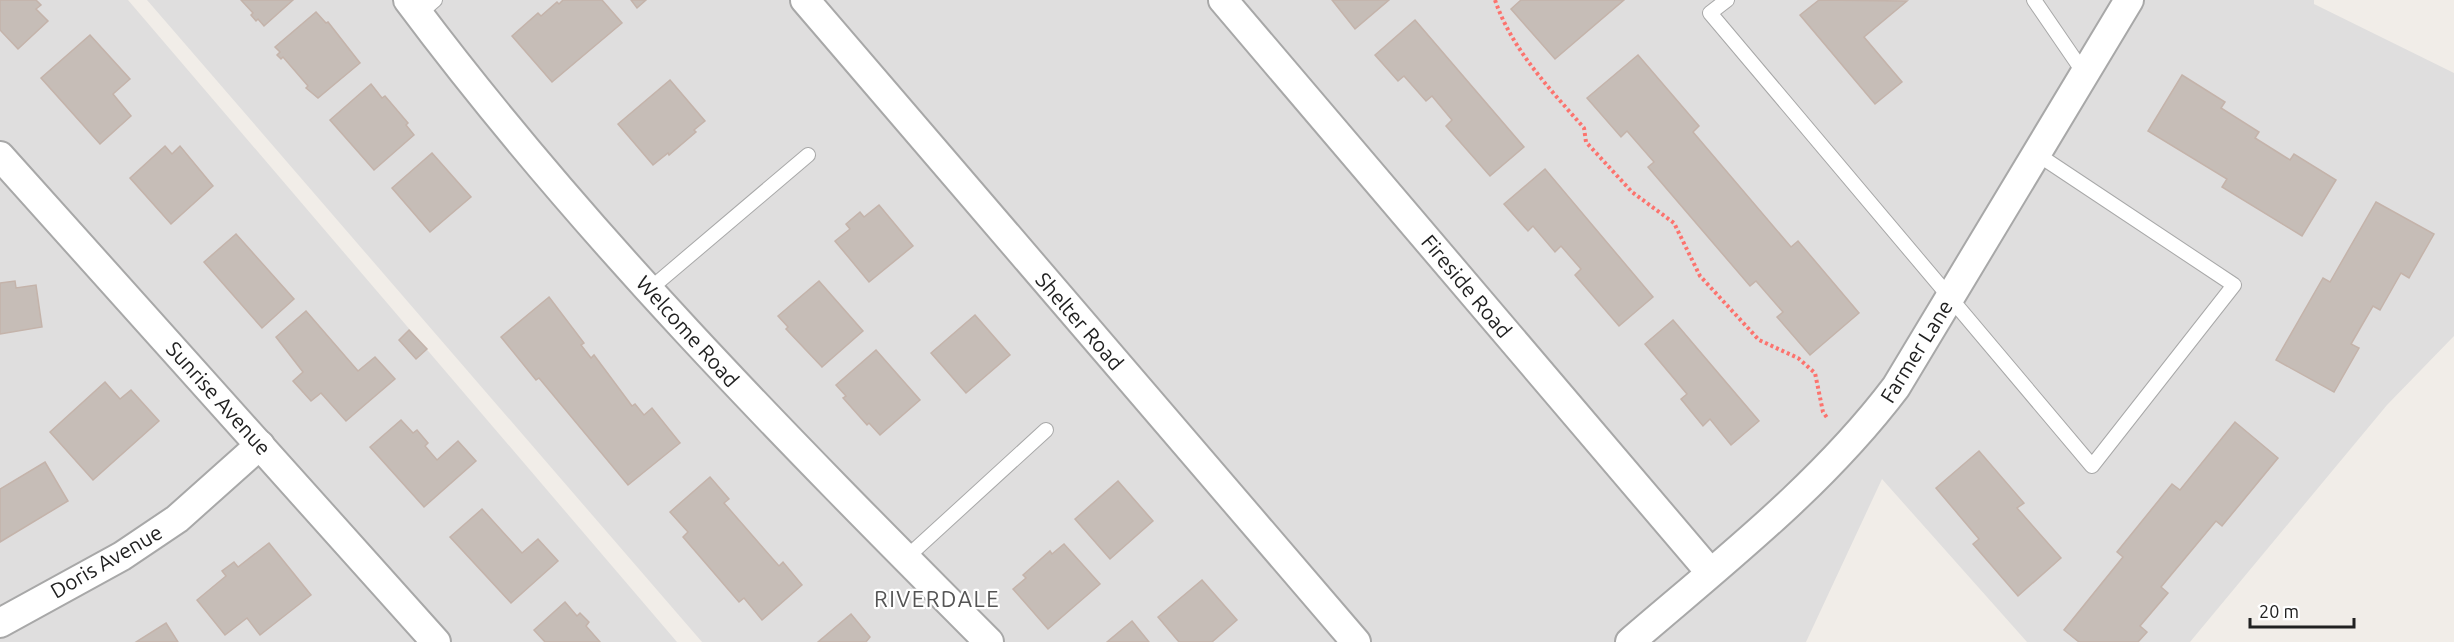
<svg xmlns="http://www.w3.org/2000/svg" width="2454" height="642" font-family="Ubuntu,sans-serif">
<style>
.residential{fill:#dfdede}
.building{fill:#c6bdb7;stroke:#c4b3aa;stroke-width:1.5}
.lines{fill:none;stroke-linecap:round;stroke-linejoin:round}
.service-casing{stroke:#a8a8a8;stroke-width:16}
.minor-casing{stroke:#a8a8a8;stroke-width:32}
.path{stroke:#fc736e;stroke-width:4;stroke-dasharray:3 3;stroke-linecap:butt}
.service{stroke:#fff;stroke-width:14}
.minor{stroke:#fff;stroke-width:28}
.labels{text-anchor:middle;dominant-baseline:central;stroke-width:4.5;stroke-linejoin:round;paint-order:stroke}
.street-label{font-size:21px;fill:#212121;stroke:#fff}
.neighbourhood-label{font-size:22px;letter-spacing:1.5px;fill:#545454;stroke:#fff}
</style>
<rect width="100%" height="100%" fill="#f1ede8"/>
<g class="residential">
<polygon points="0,0 128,0 677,642 0,642"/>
<polygon points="147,0 2314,0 2314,4 2454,73 2454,336 2387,405 2190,642 2027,642 1882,479 1806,642 702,642"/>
</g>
<g class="building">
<polygon points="0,0 36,0 41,5 36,9 48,21 18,49 0,30"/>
<polygon points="241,0 293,0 264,26 258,19 256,21 251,15 253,13"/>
<polygon points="563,0 602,0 622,23 552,82 512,36 538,13 541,16 557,2 559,4"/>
<polygon points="631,0 646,0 637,8"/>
<polygon points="1332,0 1389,0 1355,29"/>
<polygon points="1521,0 1624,0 1555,59 1511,9"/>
<polygon points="1819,0 1907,1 1864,37 1902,82 1875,104 1800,15"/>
<polygon points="316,12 326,23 328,22 360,63 318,98 306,88 308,86 283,57 281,59 277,55 280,52 275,47"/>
<polygon points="1415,20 1524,147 1490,176 1446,126 1452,120 1432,96 1426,101 1404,76 1398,81 1375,55"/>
<polygon points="90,35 130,79 113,94 131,116 100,144 41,78"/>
<polygon points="1638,55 1699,126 1693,132 1791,247 1798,241 1859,313 1810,355 1777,317 1783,312 1756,281 1750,286 1648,167 1654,162 1627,131 1621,137 1587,98"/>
<polygon points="2182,75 2225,102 2221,108 2259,132 2255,138 2290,160 2294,154 2336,180 2302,236 2222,187 2227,179 2148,131"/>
<polygon points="670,80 705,121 694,130 696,132 669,155 668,153 653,165 618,124"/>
<polygon points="371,84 382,98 385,96 408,123 406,125 414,135 374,170 330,120"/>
<polygon points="165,146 172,154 180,146 213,186 171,224 130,178"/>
<polygon points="432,153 471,197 430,232 392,188"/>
<polygon points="1545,169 1653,297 1619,326 1575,275 1581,269 1561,246 1555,252 1533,226 1528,231 1504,204"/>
<polygon points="2376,202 2434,234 2409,278 2401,273 2380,310 2373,306 2351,344 2359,348 2334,392 2276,360 2323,278 2330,282"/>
<polygon points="879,205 913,246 869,282 835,241 850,229 846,224 860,212 864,217"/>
<polygon points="236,234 294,299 262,328 204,262"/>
<polygon points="15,281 16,288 36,285 42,327 0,334 0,283"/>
<polygon points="819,281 863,331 822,367 786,329 788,327 778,316"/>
<polygon points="549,297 584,343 581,345 591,358 594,355 632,406 635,404 644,415 652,408 680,443 628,485 539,378 536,380 501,337"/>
<polygon points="306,311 358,371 375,357 395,379 346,421 321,393 311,401 293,381 303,372 276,337"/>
<polygon points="975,315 1010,355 966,393 931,353"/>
<polygon points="1673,320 1759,421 1731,445 1710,419 1703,426 1681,399 1687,394 1645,344"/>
<polygon points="409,330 427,349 416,359 399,340"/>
<polygon points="876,350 920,400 880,435 869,423 867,425 843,398 846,396 836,385"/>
<polygon points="105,382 120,399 131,390 159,421 93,480 50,432"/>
<polygon points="401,420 413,433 417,430 428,443 425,446 437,460 458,441 476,461 424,507 370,447"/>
<polygon points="2235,422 2278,458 2222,526 2216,521 2161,587 2168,593 2140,626 2147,632 2138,642 2079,642 2064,630 2123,557 2117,552 2172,484 2180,490"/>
<polygon points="1979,451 2024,503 2017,508 2061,558 2018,596 1973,544 1979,539 1936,488"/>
<polygon points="45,462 68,501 0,542 0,489"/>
<polygon points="710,477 729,499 724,503 779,566 783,562 802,585 762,620 744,598 739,602 683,537 688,532 670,512"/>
<polygon points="1118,481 1153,521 1110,559 1075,519"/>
<polygon points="482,509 522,553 538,539 558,561 511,603 450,537"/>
<polygon points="269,543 311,595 260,635 247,618 225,635 197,600 226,576 222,571 234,562 238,567"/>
<polygon points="1064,544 1100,584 1048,629 1013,589 1026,578 1023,575 1050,551 1052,554"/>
<polygon points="1202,580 1237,620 1212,642 1179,642 1158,617"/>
<polygon points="565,602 577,616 580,613 589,622 586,626 600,642 545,642 534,630"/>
<polygon points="851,614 870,637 866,642 818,642"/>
<polygon points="1132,621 1149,642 1107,642"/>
<polygon points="166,623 178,642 136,642"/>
</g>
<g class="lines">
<g class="service-casing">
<g id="service">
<polyline points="1727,0 1710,13 2092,466 2234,285 2037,154"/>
<polyline points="2034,0 2084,73"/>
<polyline points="419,14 435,0"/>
<polyline points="650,289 808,155"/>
<polyline points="906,558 1046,430"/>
</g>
</g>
<g class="minor-casing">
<g id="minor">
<path d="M408,0C581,232 786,438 989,642"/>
<polyline points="805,0 1356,642"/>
<polyline points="1223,0 1710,572"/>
<polyline points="0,156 436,642"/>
<polyline points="0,623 122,556 177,519 260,445"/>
<path d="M1630,642C1723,562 1822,485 1896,387L2129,0"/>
</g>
</g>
<path class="path" d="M1495,0C1512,50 1550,89 1584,128L1586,142L1632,192L1674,223L1700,276L1759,340L1798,358L1815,373L1823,412L1828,419"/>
<use href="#service" class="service"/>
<use href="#minor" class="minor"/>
</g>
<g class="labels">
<g class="street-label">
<text transform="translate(1467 286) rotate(50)">Fireside Road</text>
<text transform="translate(1080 321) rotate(49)">Shelter Road</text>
<text transform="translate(688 331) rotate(48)">Welcome Road</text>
<text transform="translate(1916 351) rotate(-58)">Farmer Lane</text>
<text transform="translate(219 398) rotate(48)">Sunrise Avenue</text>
<text transform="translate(106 561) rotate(-30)">Doris Avenue</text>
</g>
<g class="neighbourhood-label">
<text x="937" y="598">RIVERDALE</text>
</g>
</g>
<path d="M2250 618v9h104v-9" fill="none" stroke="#212121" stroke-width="3"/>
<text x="2259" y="618" font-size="18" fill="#212121" stroke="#ffffff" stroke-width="4.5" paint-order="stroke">20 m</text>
</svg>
